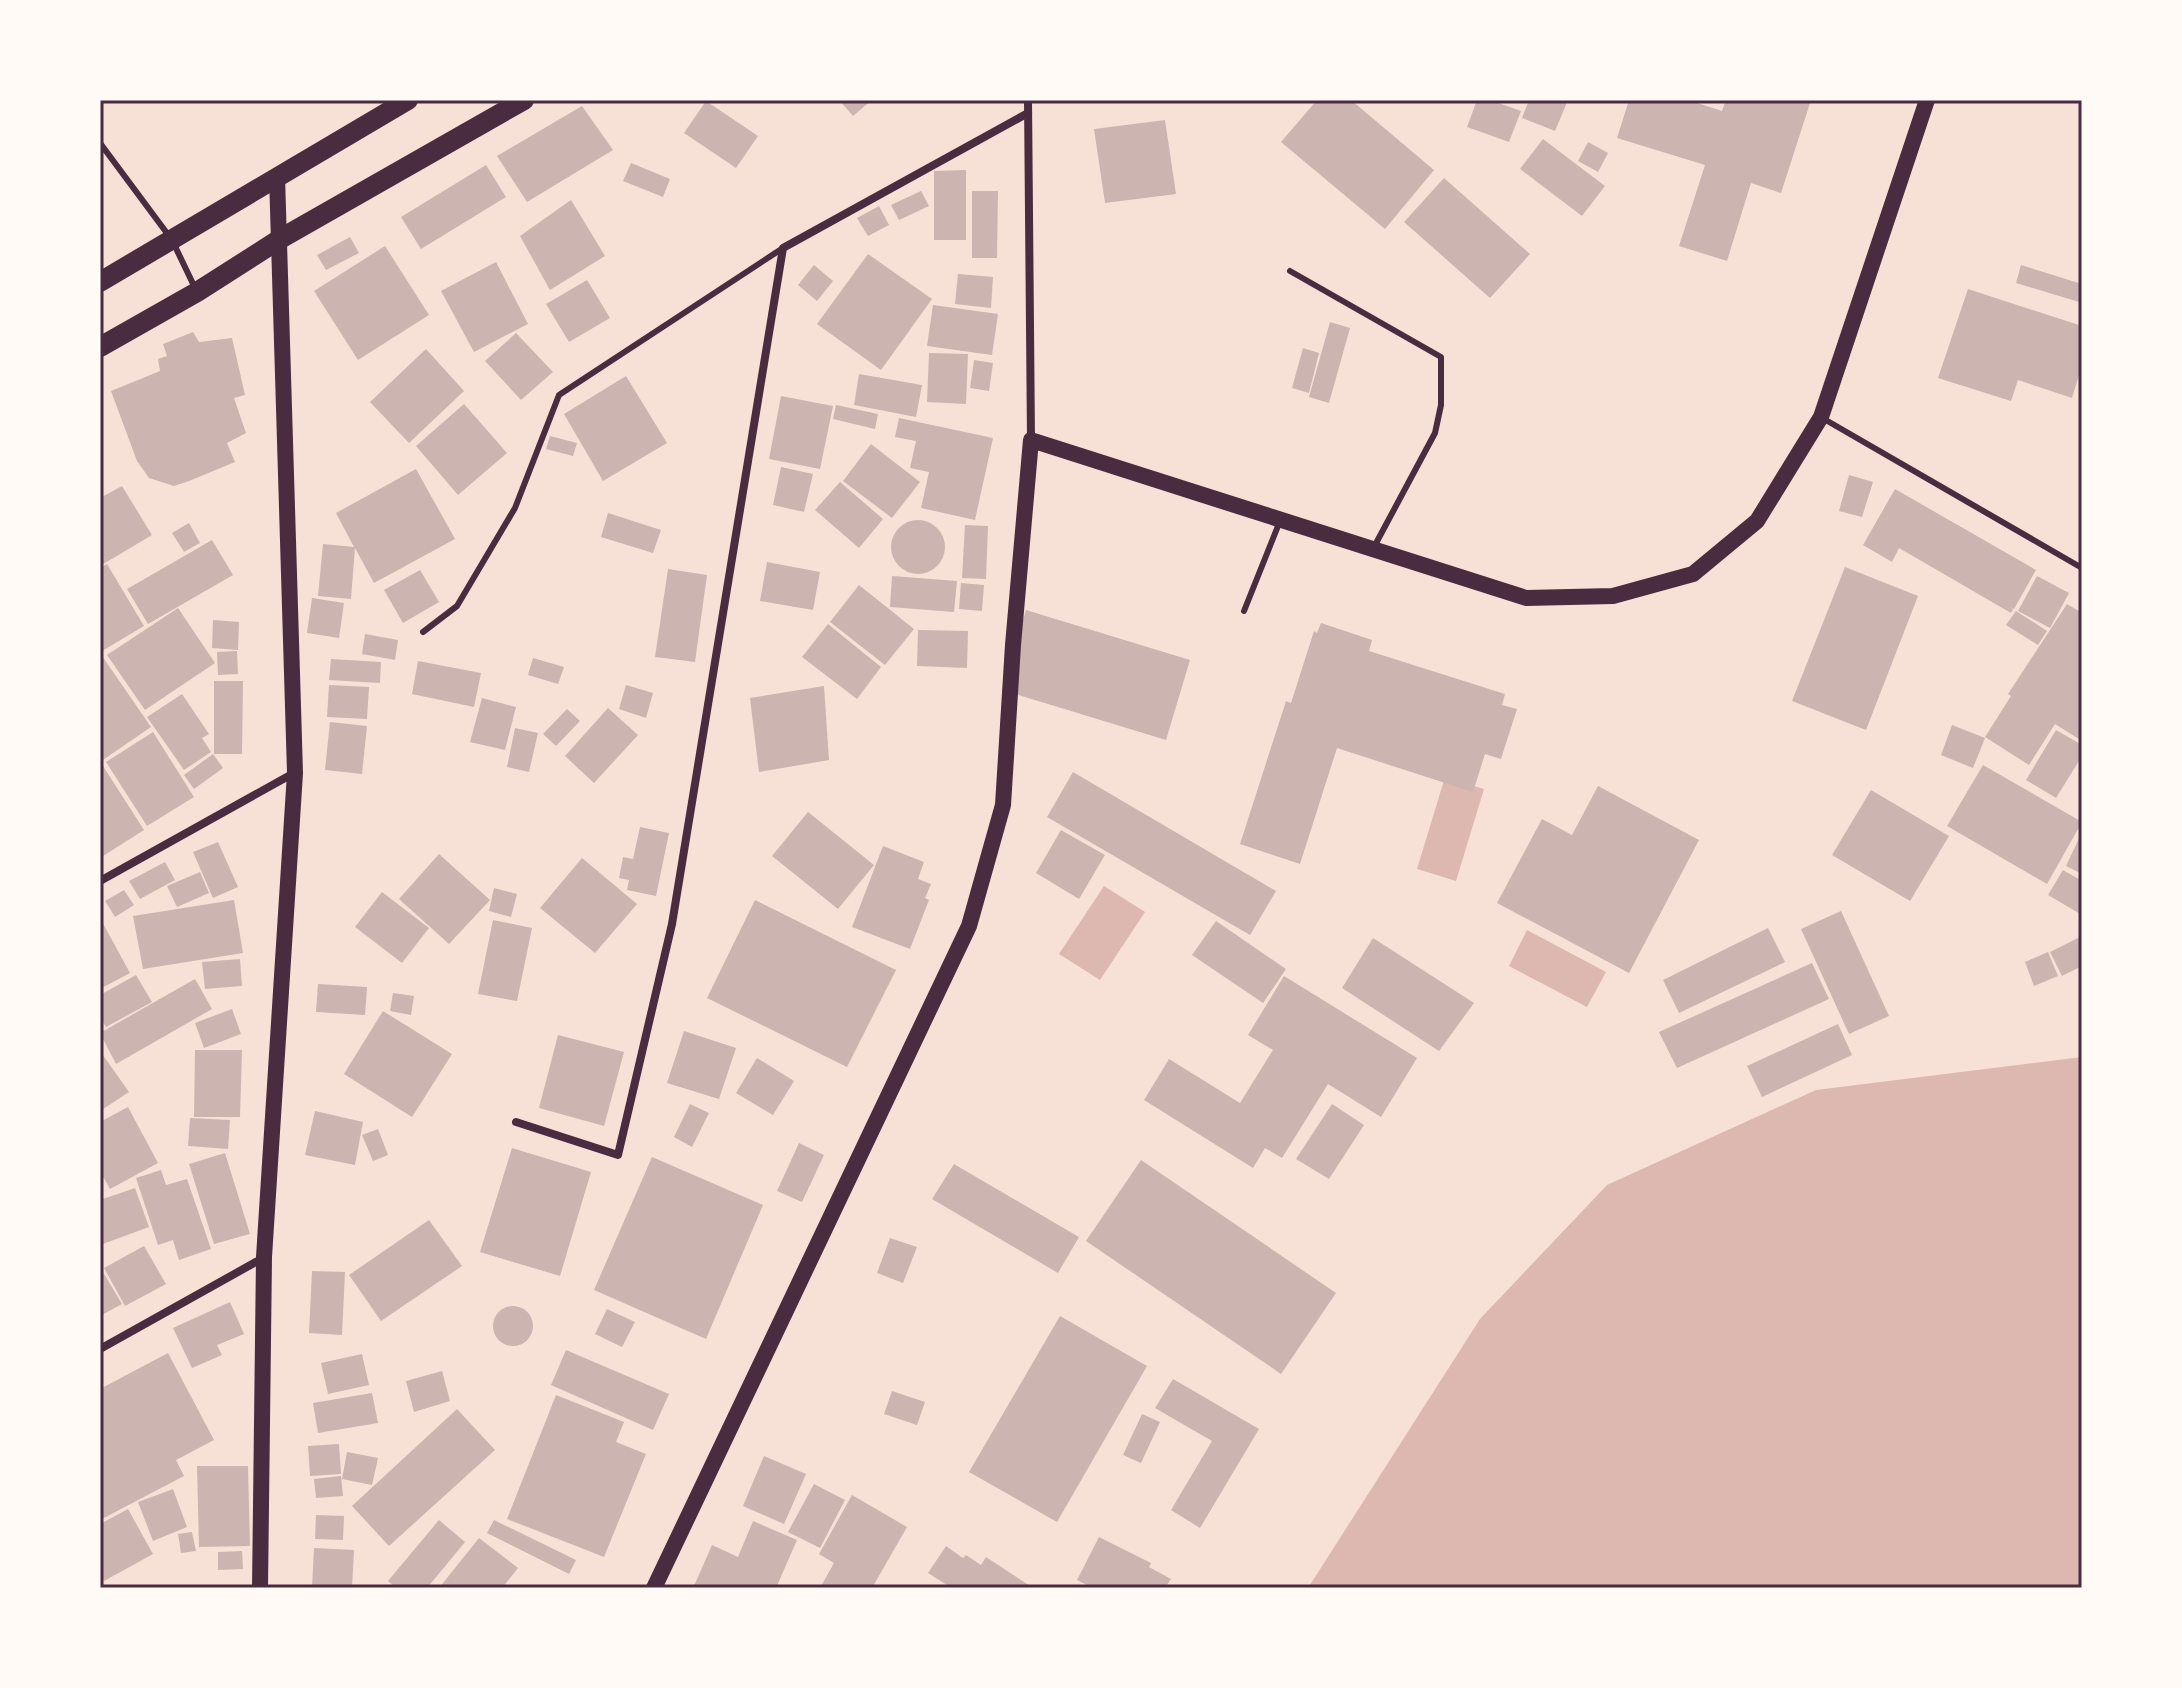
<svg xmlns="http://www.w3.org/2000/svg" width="2182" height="1688" font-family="'Alegreya Sans',sans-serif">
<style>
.water{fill:#dcb8b0}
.building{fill:#ccb4b1}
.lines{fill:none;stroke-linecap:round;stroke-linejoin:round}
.service{stroke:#4a2c40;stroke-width:6}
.minor{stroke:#4a2c40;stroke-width:8}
.secondary{stroke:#4a2c40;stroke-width:16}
.primary{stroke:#4a2c40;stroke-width:20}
.neatline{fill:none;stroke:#4a2c40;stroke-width:3}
</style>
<rect width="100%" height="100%" fill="#f7e1d7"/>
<g class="water">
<polygon points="1445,777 1484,789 1456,881 1417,869"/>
<polygon points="1104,886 1145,912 1100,980 1059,954"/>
<polygon points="1527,930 1606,972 1587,1007 1509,966"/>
<polygon points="2082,1057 2082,1588 1308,1588 1480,1319 1607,1185 1816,1090"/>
</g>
<g class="building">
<polygon points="839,100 872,100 853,116"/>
<polygon points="1317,100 1351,100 1434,170 1385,229 1281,142"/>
<polygon points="1477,100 1490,100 1521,111 1509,142 1467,127"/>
<polygon points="1529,100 1568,100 1555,131 1522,118"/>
<polygon points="1629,100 1688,100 1722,111 1726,100 1811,100 1781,193 1751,183 1727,261 1679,246 1705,165 1617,138"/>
<polygon points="706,101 758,136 736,168 684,133"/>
<polygon points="582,106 613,150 527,202 497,156"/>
<polygon points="1165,120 1176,194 1105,203 1094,129"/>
<polygon points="1543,139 1605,186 1582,216 1520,169"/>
<polygon points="1588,142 1608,153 1598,172 1578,161"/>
<polygon points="631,163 670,179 663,197 623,181"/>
<polygon points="486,165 506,197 421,249 401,217"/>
<polygon points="966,170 966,240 934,240 934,171"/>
<polygon points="1444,178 1530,254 1490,298 1404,222"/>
<polygon points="921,191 929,206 899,220 891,205"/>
<polygon points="972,191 998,191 997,258 972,258"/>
<polygon points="571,200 605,256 550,290 520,236"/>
<polygon points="879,206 889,225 868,236 857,218"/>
<polygon points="350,237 359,253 326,270 317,255"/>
<polygon points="385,246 429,315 358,360 314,291"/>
<polygon points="868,254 932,299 881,370 817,324"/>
<polygon points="496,262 528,324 474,352 441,291"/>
<polygon points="814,265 833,281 817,301 798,285"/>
<polygon points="2021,265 2082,284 2079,302 2016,283"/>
<polygon points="958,274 993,277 991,308 955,304"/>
<polygon points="587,280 610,318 569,342 546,304"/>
<polygon points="1968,289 2082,326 2082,365 2072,398 2018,380 2011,401 1938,378"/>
<polygon points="933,305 998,314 992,355 927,346"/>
<polygon points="1330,322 1350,328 1329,403 1309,397"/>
<polygon points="193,332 199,342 232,338 245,395 234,398 246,433 227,443 235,462 189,481 174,486 149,478 137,461 111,391 160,371 158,359 167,356 163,344"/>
<polygon points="516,333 553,372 521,400 485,361"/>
<polygon points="1303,348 1319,353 1309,393 1292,388"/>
<polygon points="426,349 464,391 409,443 370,402"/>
<polygon points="929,353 968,354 966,404 927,402"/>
<polygon points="974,360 993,363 989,391 970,388"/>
<polygon points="859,374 922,385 916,417 854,405"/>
<polygon points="626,376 667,443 603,481 564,414"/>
<polygon points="781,396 833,406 820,469 769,459"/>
<polygon points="464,404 507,453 458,495 416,446"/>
<polygon points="836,405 878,414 875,429 833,419"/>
<polygon points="899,418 993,438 975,520 921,508 929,472 910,468 916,441 895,437"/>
<polygon points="550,436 577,443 573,456 546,449"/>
<polygon points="871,444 920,482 892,518 843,481"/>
<polygon points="781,467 813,474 804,512 773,505"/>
<polygon points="416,469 455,539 374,583 355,548 351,599 318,596 323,544 354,547 336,513"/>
<polygon points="1849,475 1873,482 1862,517 1839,511"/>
<polygon points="840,482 883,519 859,548 815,510"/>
<polygon points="122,486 152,535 100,566 100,498"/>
<polygon points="1895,489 2036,570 2014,609 2009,607 2013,609 2011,613 1899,548 1892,562 1863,545"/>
<polygon points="608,513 661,530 653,553 601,537"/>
<circle cx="918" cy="547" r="27"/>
<polygon points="189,523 200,543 184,552 172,533"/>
<polygon points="965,525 988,526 986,579 962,578"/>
<polygon points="212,540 233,575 148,624 127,589"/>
<polygon points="767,562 820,572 813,610 760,601"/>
<polygon points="107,564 144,626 102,651 100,648 100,568"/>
<polygon points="1845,567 1918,596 1866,730 1792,701"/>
<polygon points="668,569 707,575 695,662 655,657"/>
<polygon points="420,570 439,602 403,623 384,590"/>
<polygon points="892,576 957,581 954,612 890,607"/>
<polygon points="2037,576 2069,593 2050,628 2018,611"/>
<polygon points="961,583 984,585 982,611 959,609"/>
<polygon points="859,585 914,629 885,665 830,622"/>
<polygon points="312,598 344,603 339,638 307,633"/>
<polygon points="2067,604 2082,613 2082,741 2055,724 2029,765 1985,737 2011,696 2008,694"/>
<polygon points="178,608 215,663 145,710 107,655"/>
<polygon points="1026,610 1190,660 1166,740 1002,690"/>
<polygon points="2016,611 2047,631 2038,645 2006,625"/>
<polygon points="213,620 239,622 238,650 212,648"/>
<polygon points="1321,623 1372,640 1369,651 1505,694 1502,705 1517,709 1501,759 1485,754 1473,792 1337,748 1300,864 1240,844 1286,701 1291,703 1314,631 1317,633"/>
<polygon points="828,624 881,667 857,699 802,657"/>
<polygon points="918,630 968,631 967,668 917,666"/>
<polygon points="365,634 398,640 395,660 362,654"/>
<polygon points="237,651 238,674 218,675 217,652"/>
<polygon points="100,653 151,727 100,762"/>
<polygon points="533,658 564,667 558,684 528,675"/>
<polygon points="331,659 381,662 380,683 329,680"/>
<polygon points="418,661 481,673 474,707 412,694"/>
<polygon points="214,681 243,681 242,754 214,754"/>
<polygon points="329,685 369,687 367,719 327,717"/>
<polygon points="626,685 653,693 646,718 619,709"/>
<polygon points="824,686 829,760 759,772 750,698"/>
<polygon points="182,694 209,734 202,738 211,752 184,770 147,717"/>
<polygon points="482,698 516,707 505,750 470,742"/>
<polygon points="608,708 638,735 594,783 565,756"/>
<polygon points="567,709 580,721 556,746 543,734"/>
<polygon points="330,722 367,726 362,774 325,770"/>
<polygon points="1952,725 1985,738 1973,768 1941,755"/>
<polygon points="515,728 538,733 529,772 507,767"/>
<polygon points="2056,730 2082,745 2082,756 2056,798 2026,780"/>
<polygon points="153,732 194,797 147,826 106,762"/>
<polygon points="213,754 223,768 194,789 184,775"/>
<polygon points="1983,765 2082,822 2047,884 1947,826"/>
<polygon points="103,766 144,830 100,858 100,767"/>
<polygon points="1073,772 1276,891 1250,935 1047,817"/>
<polygon points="1598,786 1699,840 1629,973 1497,903 1542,819 1572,835"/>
<polygon points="1871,790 1949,836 1910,901 1832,855"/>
<polygon points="808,812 874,865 838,909 772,856"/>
<polygon points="640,827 669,833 656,896 627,890 629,880 619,878 623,857 633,859"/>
<polygon points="1061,830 1105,855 1079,899 1036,873"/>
<polygon points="2082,832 2082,874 2066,866"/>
<polygon points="218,842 238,887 213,898 193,852"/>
<polygon points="883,846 924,862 918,879 931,884 925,898 929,900 910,949 852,927"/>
<polygon points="439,854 490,900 449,944 399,899"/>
<polygon points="582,858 637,904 595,953 540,908"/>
<polygon points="165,862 175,880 140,899 129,881"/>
<polygon points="2063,870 2082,881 2082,915 2048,895"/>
<polygon points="200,872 209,893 177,907 167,886"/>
<polygon points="494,888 517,894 511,917 489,911"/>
<polygon points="124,890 134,905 115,917 105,901"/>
<polygon points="382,892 429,928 402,963 355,927"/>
<polygon points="234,900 243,953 143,969 133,916"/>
<polygon points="755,900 896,970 847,1067 707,998"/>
<polygon points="1841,911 1889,1016 1849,1034 1801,929"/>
<polygon points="100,918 130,973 100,989"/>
<polygon points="493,920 532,928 517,1001 478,994"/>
<polygon points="1216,921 1286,969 1263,1003 1192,955"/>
<polygon points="1768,928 1785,962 1679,1013 1663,980"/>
<polygon points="2082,936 2082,966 2062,976 2050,952"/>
<polygon points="1373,938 1474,1003 1439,1051 1342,988"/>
<polygon points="2048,952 2058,976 2034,986 2025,962"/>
<polygon points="240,959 242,986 205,989 202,962"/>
<polygon points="1812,963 1829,999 1677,1068 1659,1032"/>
<polygon points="136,975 152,1002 106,1027 100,1018 100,995"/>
<polygon points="1284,976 1417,1058 1381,1117 1328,1084 1282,1158 1265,1148 1253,1168 1144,1100 1169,1059 1240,1103 1273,1050 1248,1035"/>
<polygon points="195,979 212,1009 116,1064 100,1033"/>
<polygon points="318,984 367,987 365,1015 316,1012"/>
<polygon points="393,993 414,996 411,1015 390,1011"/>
<polygon points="232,1009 241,1034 204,1048 195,1023"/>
<polygon points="383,1011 452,1054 412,1117 344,1074"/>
<polygon points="1838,1024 1852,1055 1762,1097 1747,1066"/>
<polygon points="684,1031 736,1048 719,1099 667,1083"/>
<polygon points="558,1035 624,1052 604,1126 539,1108"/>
<polygon points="195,1050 242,1050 240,1117 194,1117"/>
<polygon points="100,1051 129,1092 100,1111"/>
<polygon points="757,1058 794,1081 773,1115 736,1093"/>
<polygon points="690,1104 709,1113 692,1147 674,1137"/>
<polygon points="1332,1104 1364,1125 1329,1179 1296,1159"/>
<polygon points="128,1107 158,1163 110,1189 100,1171 100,1122"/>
<polygon points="315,1111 363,1122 355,1165 305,1155"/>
<polygon points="190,1118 230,1120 228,1149 188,1146"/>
<polygon points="378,1129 388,1155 373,1161 362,1135"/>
<polygon points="799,1143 824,1155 802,1202 777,1191"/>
<polygon points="512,1148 591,1172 560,1276 480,1252"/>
<polygon points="225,1153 250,1234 214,1244 189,1164"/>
<polygon points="652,1157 763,1205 706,1339 594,1290"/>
<polygon points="1141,1160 1336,1293 1281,1374 1086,1241"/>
<polygon points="954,1164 1079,1237 1058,1273 932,1199"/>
<polygon points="161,1170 166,1185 187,1179 211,1249 179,1260 173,1240 158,1245 136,1178"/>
<polygon points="135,1188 149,1227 100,1245 100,1200"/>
<polygon points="429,1220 462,1266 381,1321 349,1275"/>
<polygon points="890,1238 917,1247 903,1283 877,1273"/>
<polygon points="144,1246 166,1284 125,1306 104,1268"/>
<polygon points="100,1267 122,1304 100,1316"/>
<polygon points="312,1271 345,1272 342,1335 309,1333"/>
<polygon points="230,1302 244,1334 217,1345 222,1355 192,1368 173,1328"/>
<circle cx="513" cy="1326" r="20"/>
<polygon points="607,1309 635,1322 622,1347 595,1334"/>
<polygon points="1060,1316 1147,1366 1057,1522 969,1472"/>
<polygon points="566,1350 669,1394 653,1430 551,1385"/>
<polygon points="168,1353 214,1440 176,1460 184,1476 100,1520 100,1389"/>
<polygon points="362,1354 369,1385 328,1394 321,1363"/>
<polygon points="442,1371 450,1401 414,1412 406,1381"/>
<polygon points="1173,1379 1259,1429 1200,1528 1171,1510 1212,1441 1155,1408"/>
<polygon points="892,1391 925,1402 917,1425 884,1414"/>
<polygon points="372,1393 378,1423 318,1433 313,1403"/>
<polygon points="556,1395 624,1422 616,1442 646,1454 604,1557 507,1519"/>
<polygon points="457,1409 495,1450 389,1546 352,1506"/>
<polygon points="1142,1414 1160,1422 1141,1463 1123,1455"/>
<polygon points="339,1444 341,1474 310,1476 308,1446"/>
<polygon points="347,1452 378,1458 372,1485 342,1479"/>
<polygon points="764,1456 806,1474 784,1524 743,1506"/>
<polygon points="197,1466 248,1466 250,1546 199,1547"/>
<polygon points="341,1476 343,1496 316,1498 314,1479"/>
<polygon points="814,1484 845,1500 820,1548 788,1532"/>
<polygon points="173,1489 187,1527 153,1541 138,1502"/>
<polygon points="852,1495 907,1527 872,1588 820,1588 834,1563 819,1554"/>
<polygon points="128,1509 153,1554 104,1581 100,1573 100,1524"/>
<polygon points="316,1515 344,1516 343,1540 315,1539"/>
<polygon points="439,1520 465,1542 427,1588 396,1588 388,1581"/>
<polygon points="494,1520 576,1560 569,1574 487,1533"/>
<polygon points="753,1521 797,1540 776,1588 698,1588 694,1586 712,1545 738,1557"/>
<polygon points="192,1532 196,1551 181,1553 178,1534"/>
<polygon points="1099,1537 1151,1563 1149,1567 1171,1579 1165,1588 1093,1588 1077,1580"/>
<polygon points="479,1538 518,1568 502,1588 439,1588"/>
<polygon points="946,1546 963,1558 966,1555 981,1565 986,1557 1033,1588 944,1588 947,1585 928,1573"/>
<polygon points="314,1548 354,1550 352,1588 312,1588"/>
<polygon points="242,1551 243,1569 218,1570 218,1552"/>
</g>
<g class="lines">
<g class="service">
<polyline points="100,143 172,240 196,290"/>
<polyline points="1290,271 1441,357 1441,405 1435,433 1374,547"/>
<polyline points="1824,419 2082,568"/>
<polyline points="1244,611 1280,521"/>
<polyline points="423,632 457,606 515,508 559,395 783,248"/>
</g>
<g class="minor">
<polyline points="1028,100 1031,440"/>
<polyline points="100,881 294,773"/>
<polyline points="516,1122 618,1155 672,924 783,248 1028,113"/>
<polyline points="100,1349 263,1258"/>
</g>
<g class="secondary">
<polyline points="260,1588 264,1257 295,773 277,176"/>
<polyline points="654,1588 969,926 1003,805 1013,645 1031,440 1526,598 1613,596 1693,574 1757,521 1821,417 1927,100"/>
</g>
<g class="primary">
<polyline points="100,282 408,100"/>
<polyline points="100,347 197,292 280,239 524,100"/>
</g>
</g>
<rect width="2182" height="1688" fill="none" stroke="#fffaf5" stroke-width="204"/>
<rect x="102" y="102" width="1978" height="1484" class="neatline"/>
</svg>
